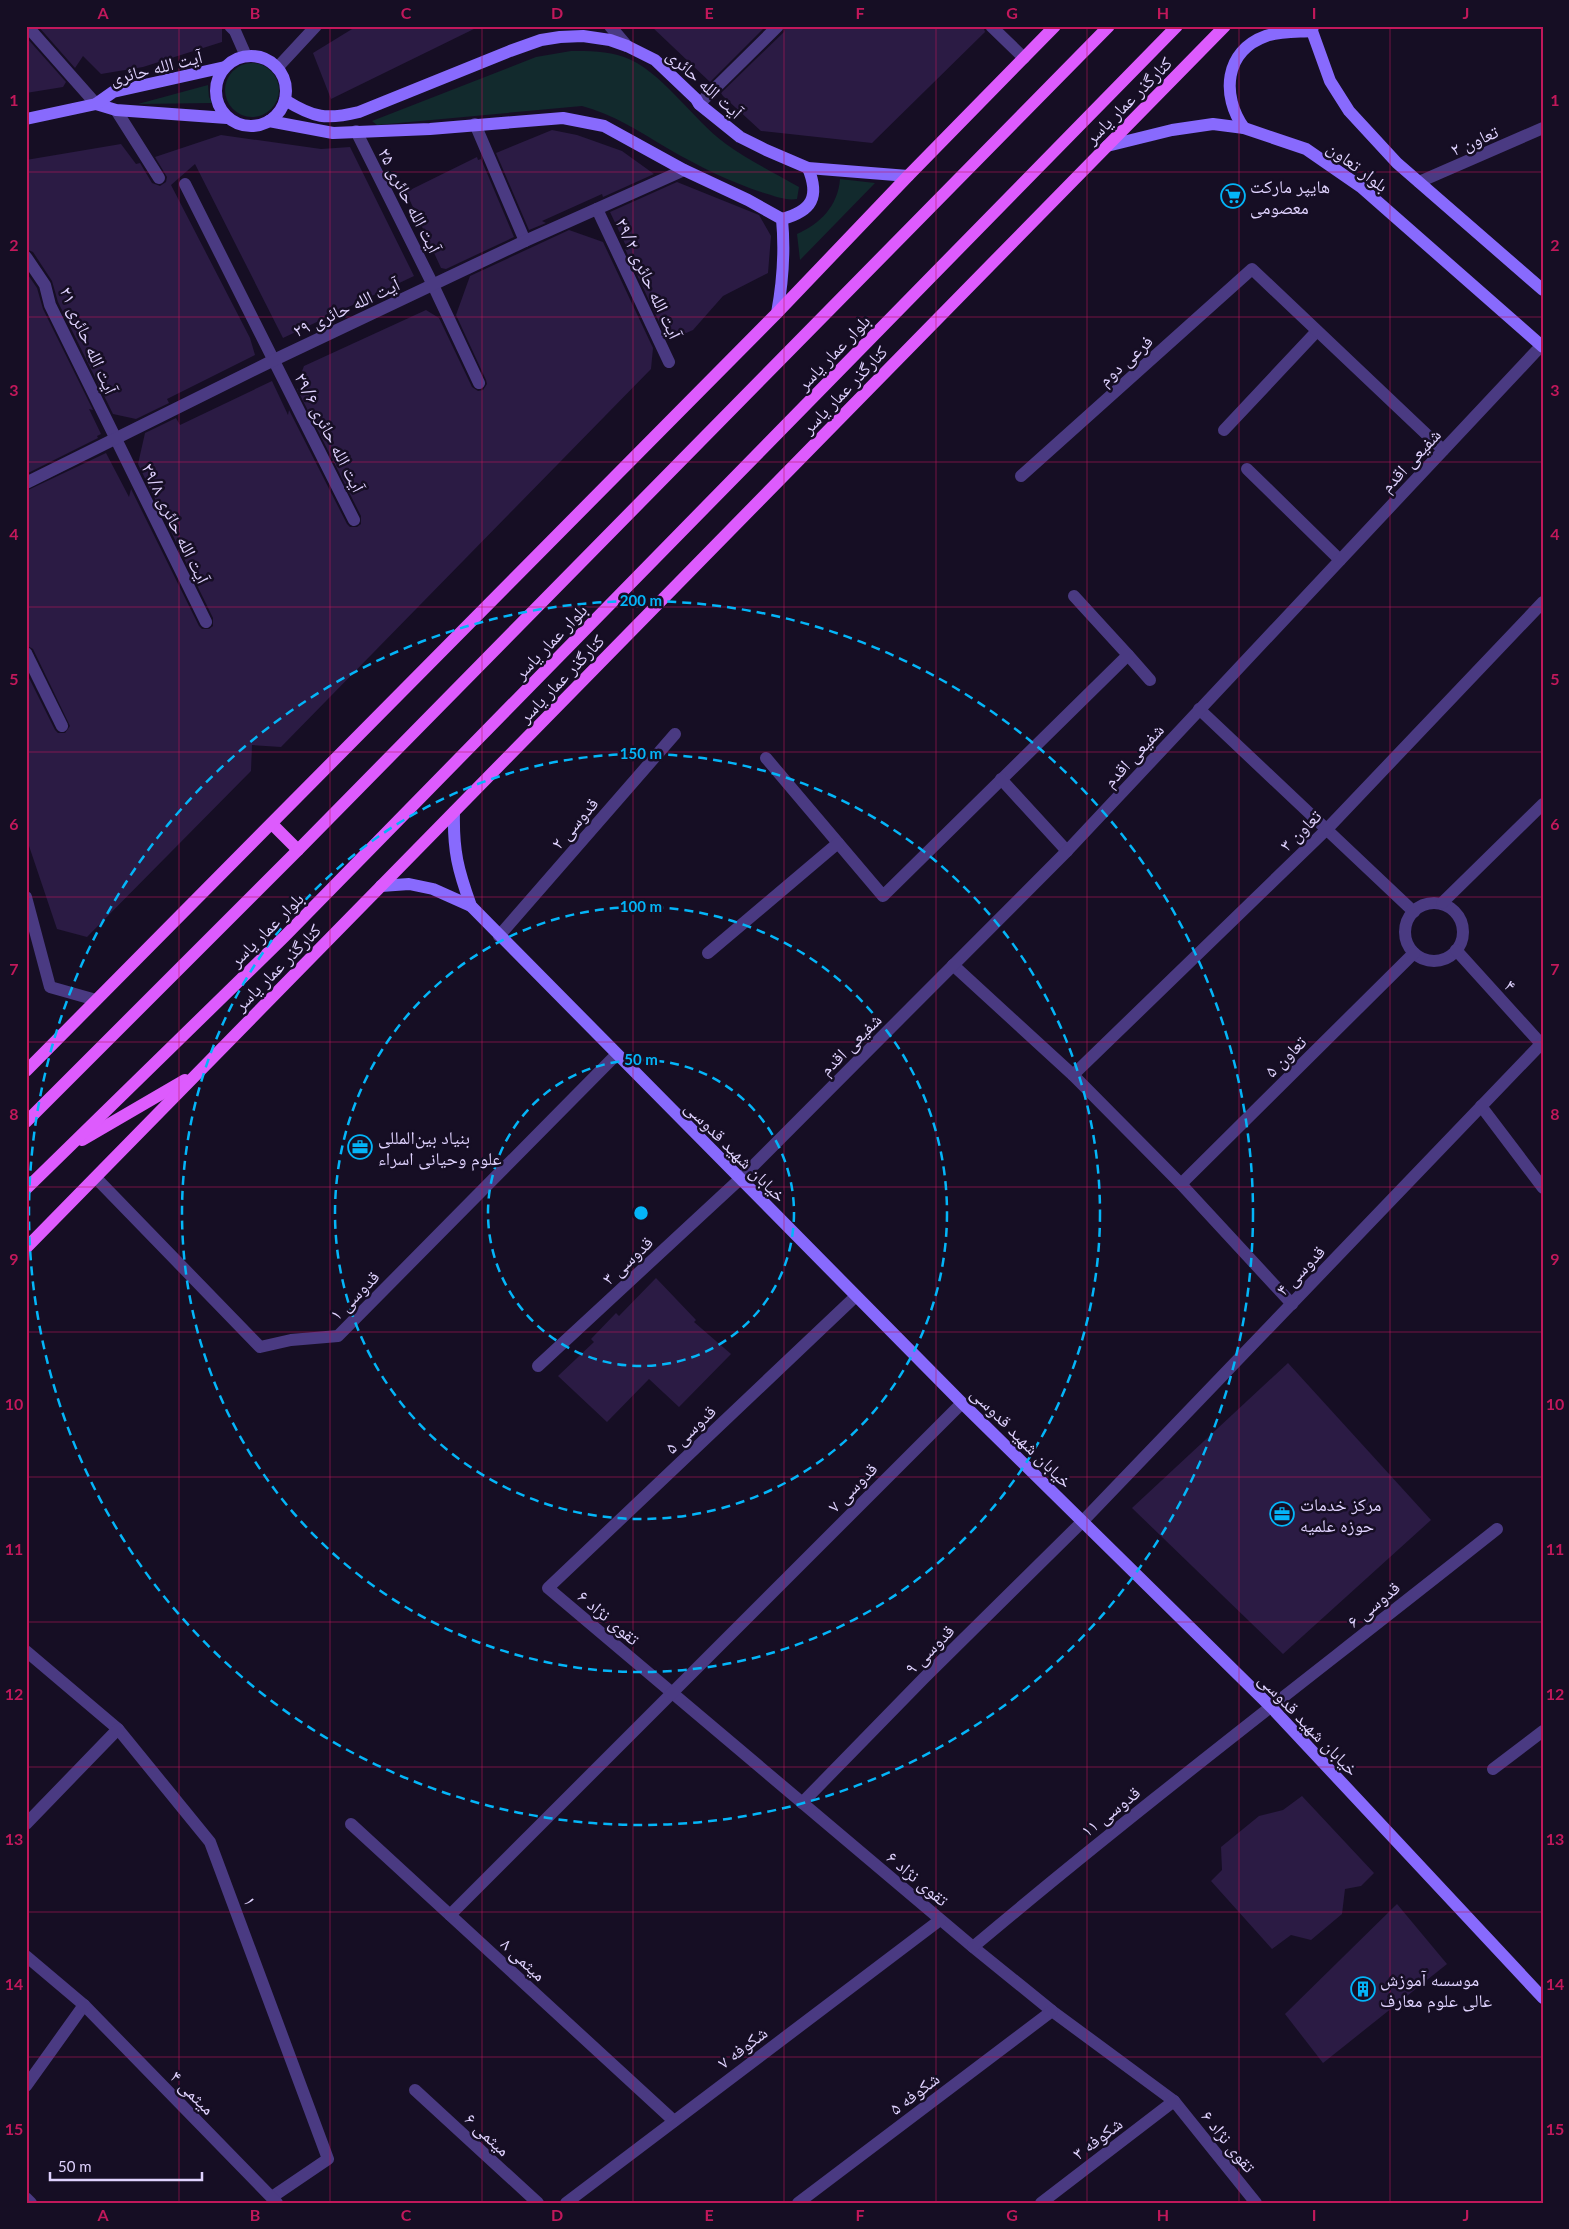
<svg xmlns="http://www.w3.org/2000/svg" width="1569" height="2229" font-family="Lato,'Noto Naskh Arabic',sans-serif">
<style>
.green{fill:#122a2d}
.building{fill:#2b1b44}
.lines{fill:none;stroke-linecap:round;stroke-linejoin:round}
.street{stroke:#4a3a82;stroke-width:12}
.secondary{stroke:#886afd;stroke-width:12}
.primary{stroke:#dd5bfd;stroke-width:12}
.grid{fill:none;stroke:#c2185b;stroke-width:1;stroke-opacity:0.55}
.ring{fill:none;stroke:#04b5f8;stroke-width:2.5;stroke-dasharray:9 6}
.labels{text-anchor:middle;dominant-baseline:central;stroke-width:5;stroke-linejoin:round;paint-order:stroke}
.street-label{font-size:18px;fill:#dfd2fe;stroke:#160e24}
.poi-label{font-size:18px;fill:#dfd2fe;stroke:#160e24;text-anchor:start}
.centre{fill:#04b5f8;stroke:#160e24;stroke-width:2.5}
.ring-label{font-size:15px;text-anchor:middle;font-weight:bold;fill:#04b5f8;stroke:#160e24;stroke-width:5;stroke-linejoin:round;paint-order:stroke}
.neatline{fill:none;stroke:#c2185b;stroke-width:2}
.grid-label{font-size:16px;text-anchor:middle;font-weight:bold;fill:#c2185b}
</style>
<rect width="100%" height="100%" fill="#160e24"/>
<g class="green">
<path d="M571,51C589,51 607,51 624,57C660,69 694,121 726,144C748,160 775,173 799,187L797,199C786,201 775,196 764,193C730,182 698,166 667,148C640,132 613,114 582,106L377,125L372,121L536,57Z"/>
<circle cx="252" cy="90" r="27"/>
<polygon points="208,85 209,97 212,103 138,104"/>
<path d="M840,179L875,183L800,260L797,234C820,224 838,206 840,179Z"/>
</g>
<g class="building">
<polygon points="38,26 222,26 222,42 143,67 101,74 83,56 75,68"/>
<polygon points="357,26 480,26 331,99 313,53"/>
<polygon points="651,26 766,26 710,82"/>
<polygon points="786,26 983,26 985,32 872,143 761,131 723,96 721,93 784,32"/>
<polygon points="26,37 66,82 63,87 26,93"/>
<polygon points="552,130 577,135 622,151 654,174 603,197 602,194 542,221 546,223 529,230 496,153"/>
<polygon points="221,135 321,149 350,147 414,276 283,338 195,164 171,185 250,338 255,355 167,399 169,403 136,419 113,414 58,302 52,281 33,252 26,249 26,160 121,144 136,164 140,163 152,183 160,186 166,182 167,177 155,157"/>
<polygon points="477,157 478,160 481,159 514,237 446,269 441,268 406,192"/>
<polygon points="677,182 759,215 771,236 768,273 723,296 693,330 668,341 625,249 628,250 610,212"/>
<polygon points="569,230 603,242 653,348 651,369 281,747 252,745 251,771 87,937 57,929 26,837 26,672 55,730 58,733 65,733 70,726 33,649 26,645 26,491 106,453 129,497 131,489 199,626 202,629 209,629 213,626 213,618 138,464 145,433 176,418 180,425 272,381 288,415 289,410 347,524 350,527 357,527 361,524 361,516 297,389 306,385 301,374 304,366 426,310 439,318 472,387 478,391 483,390 487,384 486,380 456,315 470,276"/>
<polygon points="26,272 37,288 43,309 93,410 89,409 101,434 97,436 98,438 26,474"/>
<polygon points="656,1278 696,1320 694,1322 731,1354 679,1407 649,1379 607,1422 558,1376 594,1342 591,1339 616,1313 619,1316"/>
<polygon points="1288,1363 1431,1520 1283,1654 1132,1508"/>
<polygon points="1302,1796 1374,1873 1361,1886 1345,1889 1342,1914 1311,1940 1291,1935 1272,1949 1211,1881 1222,1870 1221,1847 1259,1816 1283,1810"/>
<polygon points="1397,1904 1447,1964 1323,2063 1285,2014"/>
</g>
<g class="lines">
<g class="street">
<polyline points="27,26 96,104"/>
<polyline points="230,26 235,31 246,56"/>
<polyline points="610,26 627,46"/>
<polyline points="991,26 1024,58"/>
<polyline points="277,68 316,26"/>
<polyline points="699,104 778,26"/>
<polyline points="116,110 159,178"/>
<polyline points="475,124 525,241"/>
<polyline points="356,131 433,285 479,383"/>
<polyline points="1419,182 1543,128"/>
<polyline points="185,184 354,520"/>
<polyline points="597,209 669,362"/>
<polyline points="26,257 45,285 50,305 206,622"/>
<polyline points="1224,430 1317,331"/>
<polyline points="1247,469 1340,560"/>
<polyline points="1021,476 1252,269 1443,450"/>
<polyline points="26,483 274,360 525,241 684,170"/>
<polyline points="26,653 62,726"/>
<polyline points="1128,655 1150,680"/>
<polyline points="1199,709 1414,912"/>
<polyline points="766,758 883,896 1128,655 1074,596"/>
<polyline points="1001,779 1067,851"/>
<polyline points="26,897 50,987 96,1000"/>
<circle cx="1434" cy="932" r="29"/>
<polyline points="1442,903 1543,804"/>
<polyline points="499,936 675,734"/>
<polyline points="1456,950 1543,1046"/>
<polyline points="708,953 838,843"/>
<polyline points="953,965 1073,1075 1181,1184 1292,1304"/>
<polyline points="1073,1075 1327,829 1543,602"/>
<polyline points="1481,1106 1543,1188"/>
<polyline points="96,1178 260,1347 291,1340 338,1336 616,1055"/>
<polyline points="1181,1184 1414,953"/>
<polyline points="856,1296 548,1588 973,1947 1052,2011 1174,2101 1256,2203"/>
<polyline points="538,1366 740,1179 1067,851 1541,346"/>
<polyline points="26,1651 118,1729 210,1842 328,2159 272,2197"/>
<polyline points="1493,1769 1543,1731"/>
<polyline points="802,1803 924,1678 1082,1522 1543,1042"/>
<polyline points="26,1824 118,1729"/>
<polyline points="351,1824 674,2121"/>
<polyline points="450,1915 962,1403"/>
<path d="M973,1947C1144,1803 1322,1668 1497,1529"/>
<polyline points="26,1956 84,2005 277,2203"/>
<polyline points="26,2086 84,2005"/>
<polyline points="415,2090 538,2203"/>
<polyline points="26,2198 31,2203"/>
<polyline points="566,2203 940,1920"/>
<polyline points="798,2203 1052,2011"/>
<polyline points="1041,2203 1174,2101"/>
</g>
<g class="secondary">
<polyline points="1313,26 1312,31 1330,81 1349,111 1397,163 1543,290"/>
<circle cx="251" cy="91" r="35"/>
<path d="M285,100C314,118 326,120 359,112L510,51L541,40L560,37L583,36L610,40L627,46L655,60L696,99L699,104L740,137L766,150L808,168L908,176"/>
<polyline points="96,104 116,110 227,118"/>
<polyline points="26,119 96,104 113,92 225,67"/>
<path d="M269,121L333,133L430,129L563,118L604,126L684,170L748,200L782,219C785,251 783,281 777,313"/>
<path d="M1244,128C1221,96 1224,51 1266,36C1280,31 1297,32 1312,31"/>
<polyline points="1107,146 1172,130 1213,124 1244,128 1306,149 1361,187 1543,347"/>
<path d="M782,219C812,211 820,197 808,168"/>
<path d="M454,812C453,851 458,870 471,906L962,1403L1272,1708L1543,1998"/>
<polyline points="381,886 409,884 433,889 471,906"/>
</g>
<g class="primary">
<polyline points="272,824 298,850"/>
<polyline points="26,1071 777,313 908,176 1055,26"/>
<polyline points="26,1122 298,850 1109,26"/>
<polyline points="82,1140 185,1080"/>
<polyline points="26,1189 284,937 1177,26"/>
<polyline points="26,1248 1225,26"/>
</g>
</g>
<path class="grid" d="M179,26V2203M330,26V2203M482,26V2203M633,26V2203M784,26V2203M936,26V2203M1087,26V2203M1239,26V2203M1390,26V2203M26,172H1543M26,317H1543M26,462H1543M26,607H1543M26,752H1543M26,897H1543M26,1042H1543M26,1187H1543M26,1332H1543M26,1477H1543M26,1622H1543M26,1767H1543M26,1912H1543M26,2057H1543"/>
<g class="ring">
<circle cx="641" cy="1213" r="153"/>
<circle cx="641" cy="1213" r="306"/>
<circle cx="641" cy="1213" r="459"/>
<circle cx="641" cy="1213" r="612"/>
</g>
<defs>
<g id="supermarket-ring" transform="scale(1.25)"><circle r="9.5" fill="#160e24" stroke="#04b5f8" stroke-width="1.5"/><path d="M-6-5.5h2.5l.6 2H6L4.5 2H-2.5L-4.4-4H-6ZM-1.5 3.2a1.3 1.3 0 1 0 .1 0ZM3 3.2a1.3 1.3 0 1 0 .1 0Z" fill="#04b5f8"/></g>
<g id="office-ring" transform="scale(1.25)"><circle r="9.5" fill="#160e24" stroke="#04b5f8" stroke-width="1.5"/><path d="M-6-3h4V-5.5h4V-3h4V5H-6ZM-1-4.5V-3h2v-1.5ZM-6 0V1H6V0Z" fill="#04b5f8"/></g>
<g id="building-ring" transform="scale(1.25)"><circle r="9.5" fill="#160e24" stroke="#04b5f8" stroke-width="1.5"/><path d="M-4-6H4V6H1V3H-1V6H-4ZM-2.5-4.3h1.7v1.8h-1.7ZM.8-4.3h1.7v1.8H.8ZM-2.5-1h1.7V.8h-1.7ZM.8-1h1.7V.8H.8Z" fill="#04b5f8"/></g>
</defs>
<g fill-rule="evenodd">
<use href="#supermarket-ring" x="1233" y="196"/>
<use href="#office-ring" x="360" y="1147"/>
<use href="#office-ring" x="1282" y="1514"/>
<use href="#building-ring" x="1363" y="1989"/>
</g>
<g class="labels">
<g class="street-label">
<text transform="translate(156 67) rotate(-14)">آیت الله حائری</text>
<text transform="translate(705 83) rotate(42)">آیت الله حائری</text>
<text transform="translate(1128 100) rotate(-45)">کنارگذر عمار یاسر</text>
<text transform="translate(1474 140) rotate(-24)">تعاون ۲</text>
<text transform="translate(1358 166) rotate(37)">بلوار تعاون</text>
<text transform="translate(410 200) rotate(63)">آیت الله حائری ۲۵</text>
<text transform="translate(649 278) rotate(65)">آیت الله حائری ۲۹/۲</text>
<text transform="translate(346 307) rotate(-25)">آیت الله حائری ۲۹</text>
<text transform="translate(89 340) rotate(66)">آیت الله حائری ۲۱</text>
<text transform="translate(833 352) rotate(-46)">بلوار عمار یاسر</text>
<text transform="translate(1125 360) rotate(-42)">فرعی دوم</text>
<text transform="translate(844 389) rotate(-46)">کنارگذر عمار یاسر</text>
<text transform="translate(330 432) rotate(63)">آیت الله حائری ۲۹/۶</text>
<text transform="translate(1410 460) rotate(-47)">شفیعی اقدم</text>
<text transform="translate(176 523) rotate(64)">آیت الله حائری ۲۹/۸</text>
<text transform="translate(550 641) rotate(-46)">بلوار عمار یاسر</text>
<text transform="translate(561 678) rotate(-46)">کنارگذر عمار یاسر</text>
<text transform="translate(1133 755) rotate(-47)">شفیعی اقدم</text>
<text transform="translate(574 823) rotate(-49)">قدوسی ۲</text>
<text transform="translate(1300 830) rotate(-45)">تعاون ۳</text>
<text transform="translate(266 929) rotate(-45)">بلوار عمار یاسر</text>
<text transform="translate(277 967) rotate(-45)">کنارگذر عمار یاسر</text>
<text transform="translate(1511 985) rotate(47)">۴</text>
<text transform="translate(850 1044) rotate(-45)">شفیعی اقدم</text>
<text transform="translate(1285 1056) rotate(-45)">تعاون ۵</text>
<text transform="translate(736 1151) rotate(45)">خیابان شهید قدوسی</text>
<text transform="translate(627 1260) rotate(-43)">قدوسی ۳</text>
<text transform="translate(1300 1270) rotate(-46)">قدوسی ۴</text>
<text transform="translate(354 1295) rotate(-45)">قدوسی ۱</text>
<text transform="translate(690 1429) rotate(-43)">قدوسی ۵</text>
<text transform="translate(1022 1437) rotate(45)">خیابان شهید قدوسی</text>
<text transform="translate(852 1487) rotate(-45)">قدوسی ۷</text>
<text transform="translate(1373 1604) rotate(-39)">قدوسی ۶</text>
<text transform="translate(609 1617) rotate(40)">تقوی نژاد ۶</text>
<text transform="translate(929 1649) rotate(-45)">قدوسی ۹</text>
<text transform="translate(1309 1724) rotate(46)">خیابان شهید قدوسی</text>
<text transform="translate(1110 1811) rotate(-38)">قدوسی ۱۱</text>
<text transform="translate(918 1878) rotate(40)">تقوی نژاد ۶</text>
<text transform="translate(251 1901) rotate(70)">۱</text>
<text transform="translate(524 1959) rotate(43)">میثمی ۸</text>
<text transform="translate(742 2047) rotate(-37)">شکوفه ۷</text>
<text transform="translate(193 2092) rotate(45)">میثمی ۴</text>
<text transform="translate(914 2093) rotate(-37)">شکوفه ۵</text>
<text transform="translate(488 2134) rotate(43)">میثمی ۶</text>
<text transform="translate(1097 2138) rotate(-37)">شکوفه ۳</text>
<text transform="translate(1229 2141) rotate(51)">تقوی نژاد ۶</text>
</g>
<g class="poi-label">
<text x="1250" y="186">هایپر مارکت<tspan x="1250" dy="21">معصومی</tspan></text>
<text x="378" y="1137">بنیاد بین‌المللی<tspan x="378" dy="21">علوم وحیانی اسراء</tspan></text>
<text x="1300" y="1504">مرکز خدمات<tspan x="1300" dy="21">حوزه علمیه</tspan></text>
<text x="1380" y="1979">موسسه آموزش<tspan x="1380" dy="21">عالی علوم معارف</tspan></text>
</g>
</g>
<circle cx="641" cy="1213" r="8" class="centre"/>
<g class="ring-label">
<text x="641" y="606">200 m</text>
<text x="641" y="759">150 m</text>
<text x="641" y="912">100 m</text>
<text x="641" y="1065">50 m</text>
</g>
<rect width="1569" height="2229" fill="none" stroke="#160e24" stroke-width="55"/>
<path d="M50 2172v8h152v-8" fill="none" stroke="#dfd2fe" stroke-width="2.5"/>
<text x="58" y="2172" font-size="15" fill="#dfd2fe" stroke="#160e24" stroke-width="4" paint-order="stroke">50 m</text>
<rect x="28" y="28" width="1514" height="2174" class="neatline"/>
<g class="grid-label">
<text x="103" y="19">A</text>
<text x="255" y="19">B</text>
<text x="406" y="19">C</text>
<text x="557" y="19">D</text>
<text x="709" y="19">E</text>
<text x="860" y="19">F</text>
<text x="1012" y="19">G</text>
<text x="1163" y="19">H</text>
<text x="1314" y="19">I</text>
<text x="1466" y="19">J</text>
<text x="14" y="106">1</text>
<text x="1555" y="106">1</text>
<text x="14" y="251">2</text>
<text x="1555" y="251">2</text>
<text x="14" y="396">3</text>
<text x="1555" y="396">3</text>
<text x="14" y="540">4</text>
<text x="1555" y="540">4</text>
<text x="14" y="685">5</text>
<text x="1555" y="685">5</text>
<text x="14" y="830">6</text>
<text x="1555" y="830">6</text>
<text x="14" y="975">7</text>
<text x="1555" y="975">7</text>
<text x="14" y="1120">8</text>
<text x="1555" y="1120">8</text>
<text x="14" y="1265">9</text>
<text x="1555" y="1265">9</text>
<text x="14" y="1410">10</text>
<text x="1555" y="1410">10</text>
<text x="14" y="1555">11</text>
<text x="1555" y="1555">11</text>
<text x="14" y="1700">12</text>
<text x="1555" y="1700">12</text>
<text x="14" y="1845">13</text>
<text x="1555" y="1845">13</text>
<text x="14" y="1990">14</text>
<text x="1555" y="1990">14</text>
<text x="14" y="2135">15</text>
<text x="1555" y="2135">15</text>
<text x="103" y="2221">A</text>
<text x="255" y="2221">B</text>
<text x="406" y="2221">C</text>
<text x="557" y="2221">D</text>
<text x="709" y="2221">E</text>
<text x="860" y="2221">F</text>
<text x="1012" y="2221">G</text>
<text x="1163" y="2221">H</text>
<text x="1314" y="2221">I</text>
<text x="1466" y="2221">J</text>
</g>
</svg>
